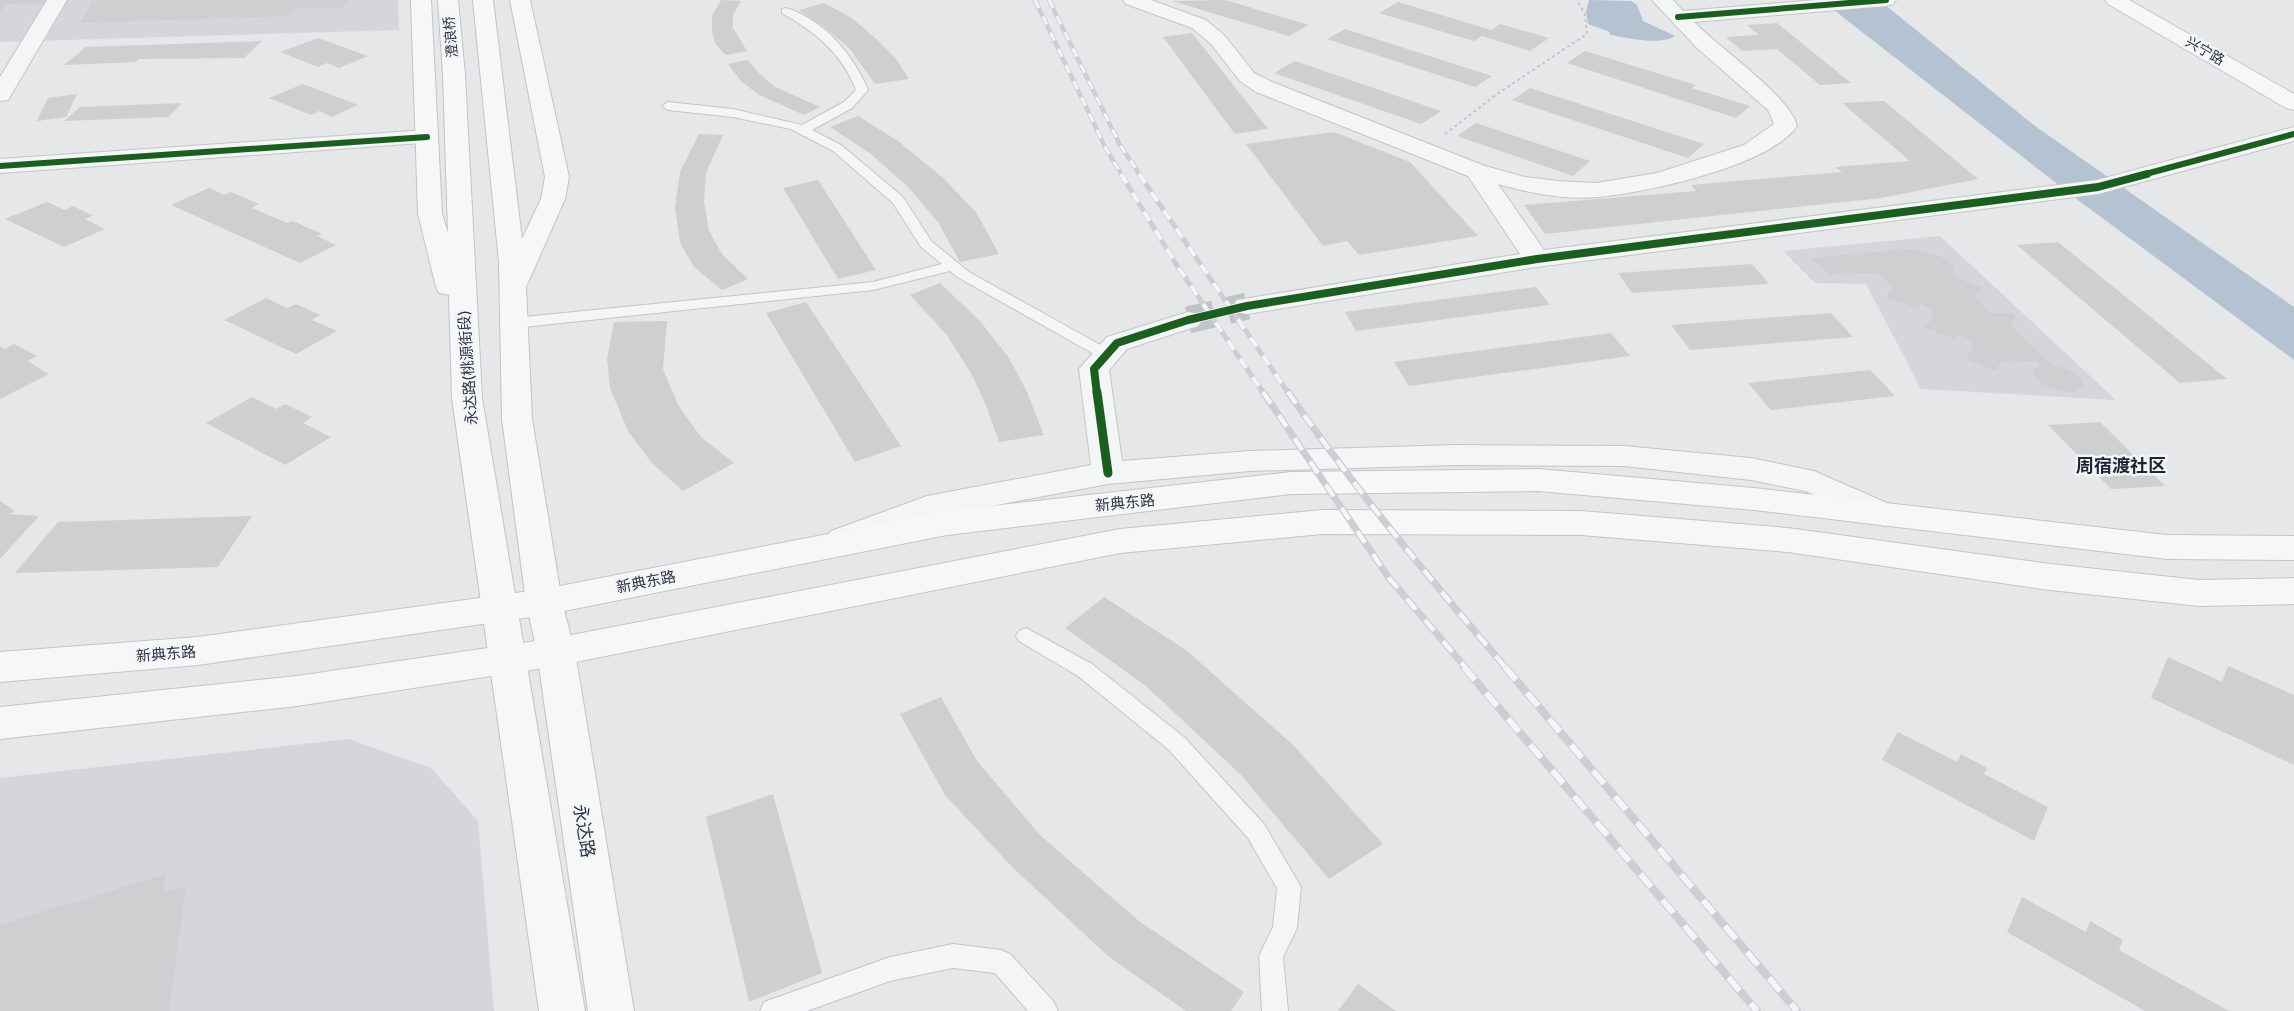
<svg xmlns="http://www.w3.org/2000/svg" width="2294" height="1011" font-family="'Varela Round','Noto Sans SC',sans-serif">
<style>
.built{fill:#d4d6dc}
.water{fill:#b5c2d2}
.building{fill:#cdcfd1}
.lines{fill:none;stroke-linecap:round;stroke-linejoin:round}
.minor-tunnel{stroke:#c0c3c8;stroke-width:27;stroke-dasharray:27 14;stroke-linecap:butt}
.service-casing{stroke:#c3c5c7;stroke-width:2}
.minor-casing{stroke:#c3c5c7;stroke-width:2}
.secondary-casing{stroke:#c3c5c7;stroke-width:2}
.primary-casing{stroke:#c1c4c7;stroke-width:2}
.path{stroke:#c4c5c9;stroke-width:2;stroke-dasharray:3 3;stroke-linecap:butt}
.service{fill:#f4f5f6;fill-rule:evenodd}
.minor{fill:#f4f5f6;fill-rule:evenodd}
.secondary{fill:#f7f7f8;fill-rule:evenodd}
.primary{fill:#f7f7f8;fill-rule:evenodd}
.rail-far3-casing{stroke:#cdced1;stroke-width:4.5}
.rail-far2-casing{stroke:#cdced1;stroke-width:5}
.rail-far1-casing{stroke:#cdced1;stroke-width:7}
.rail-casing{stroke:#cdced1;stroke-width:8}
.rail-far3{stroke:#f3f5f8;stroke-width:3;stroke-dasharray:9;stroke-linecap:butt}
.rail-far2{stroke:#f3f5f8;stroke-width:4;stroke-dasharray:11;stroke-linecap:butt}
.rail-far1{stroke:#f3f5f8;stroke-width:4.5;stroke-dasharray:14;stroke-linecap:butt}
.rail{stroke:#f3f5f8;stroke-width:6;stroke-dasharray:17;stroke-linecap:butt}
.cycleway-far2-casing{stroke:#f3f5f8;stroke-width:8}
.cycleway-far1-casing{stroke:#f3f5f8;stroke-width:10}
.cycleway-casing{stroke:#f3f5f8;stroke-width:13}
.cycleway-far2{stroke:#1b5e20;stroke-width:6}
.cycleway-far1{stroke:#1b5e20;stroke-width:8}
.cycleway{stroke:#1b5e20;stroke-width:9}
.labels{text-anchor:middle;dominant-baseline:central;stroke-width:5;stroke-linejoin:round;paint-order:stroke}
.far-street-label{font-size:14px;fill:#2c3342;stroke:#f3f5f8}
.street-label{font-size:15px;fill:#2c3342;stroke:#f3f5f8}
.quarter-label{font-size:18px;font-weight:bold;fill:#1e2433;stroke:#f3f5f8}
.near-street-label{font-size:18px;fill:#2c3342;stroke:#f3f5f8}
</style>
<rect width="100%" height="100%" fill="#e5e7e9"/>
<g class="built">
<polygon points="0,0 398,0 399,30 0,42"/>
<polygon points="1940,236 2116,400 1921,389 1866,284 1815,283 1783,251"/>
<polygon points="348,739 431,768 478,821 494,1011 0,1011 0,778"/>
</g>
<g class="water">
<path d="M1589,0L1631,1L1637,5L1643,21L1675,36C1659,46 1629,38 1611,35L1608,31L1588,24L1586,11Z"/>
<polygon points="1879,0 2035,126 2294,307 2294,360 2078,200 1830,7"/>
</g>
<g class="building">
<polygon points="0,0 61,0 61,2 5,4 0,12"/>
<polygon points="93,0 349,0 342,8 294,8 288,16 80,23"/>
<polygon points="721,0 741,1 733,15 733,28 747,51 726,55 716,45 712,32 712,16"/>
<polygon points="1225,0 1309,25 1289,36 1172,1"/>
<polygon points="1398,2 1491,30 1500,24 1549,38 1530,51 1482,36 1474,41 1379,13"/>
<polygon points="824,3 852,18 875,38 896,59 909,79 875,84 849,48 824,27 799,10"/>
<polygon points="1777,23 1851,83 1820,85 1777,49 1742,51 1726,37 1759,35 1747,25"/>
<polygon points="1345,29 1492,76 1475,87 1327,39"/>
<polygon points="1192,33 1268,129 1235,134 1163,37"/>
<polygon points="318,38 368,56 339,68 327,63 318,67 280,52"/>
<polygon points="262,41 244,58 139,59 136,62 64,65 86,47"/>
<polygon points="1585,51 1696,85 1692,88 1750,106 1736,118 1567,63"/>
<polygon points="748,60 759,73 775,87 820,107 804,115 759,95 741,81 728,64"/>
<polygon points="1295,61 1441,111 1421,124 1274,73"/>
<polygon points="303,84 358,105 332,117 319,111 311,115 269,98"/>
<polygon points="1530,88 1704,144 1688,158 1512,100"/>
<polygon points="77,94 66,117 37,121 48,98"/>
<polygon points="1884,101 1978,179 1881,198 1545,234 1524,205 1696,191 1691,185 1842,172 1835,167 1910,161 1842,103"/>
<polygon points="182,103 168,117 64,121 80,107"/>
<polygon points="858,116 898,141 942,177 976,212 999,254 960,262 938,222 908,187 871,154 830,127"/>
<polygon points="1476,123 1590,161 1573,176 1457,136"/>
<polygon points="1334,132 1410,162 1478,236 1359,255 1347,241 1323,246 1246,144"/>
<polygon points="699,134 723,135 706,173 704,201 709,231 722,254 748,279 722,290 694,267 680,243 675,207 680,172"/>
<polygon points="818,180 876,270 838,279 783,188"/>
<polygon points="209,188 224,195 231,192 259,204 252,208 287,223 293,221 322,234 317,236 336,245 300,263 171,205"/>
<polygon points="47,202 65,210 73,206 93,216 85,219 105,229 64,247 5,219"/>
<polygon points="2058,242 2227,379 2180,383 2017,245"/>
<polygon points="1908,249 1931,253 1946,259 1955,267 1955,277 1983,288 1975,296 1991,313 2012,313 2016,317 2010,324 2052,365 2068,370 2080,378 2083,386 2075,392 2068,392 2042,384 2034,375 2034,371 2040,365 2036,361 2001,362 1996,371 1966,359 1973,346 1967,338 1958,335 1956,339 1925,328 1934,315 1927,307 1920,304 1917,308 1886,297 1893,287 1877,273 1829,274 1810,258"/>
<polygon points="1752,264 1769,284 1632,293 1618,273"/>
<polygon points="940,283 980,321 1009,358 1027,392 1044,435 999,442 986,405 971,373 946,334 910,295"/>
<polygon points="1536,287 1550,305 1356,331 1345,312"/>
<polygon points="266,298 287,308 296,304 320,315 312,320 337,331 296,354 224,320"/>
<polygon points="806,302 901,446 855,462 766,313"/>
<polygon points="1831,313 1853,337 1690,350 1671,325"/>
<polygon points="667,321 663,369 678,405 701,437 734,463 683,491 652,463 628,431 610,388 607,359 614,322"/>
<polygon points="1611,333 1630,356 1409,386 1394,362"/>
<polygon points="14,344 37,356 27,361 49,374 0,399 0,346 5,349"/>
<polygon points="1870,370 1895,396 1771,410 1748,383"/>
<polygon points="252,397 276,409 285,404 312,417 303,423 331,437 285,465 206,423"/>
<polygon points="2100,422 2165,486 2111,489 2048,425"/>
<polygon points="0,501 15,511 9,514 39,516 0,559"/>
<polygon points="252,516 218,567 15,573 58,522"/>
<polygon points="1104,597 1186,650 1293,745 1383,844 1329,879 1241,775 1146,686 1065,628"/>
<polygon points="2168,657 2222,682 2228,666 2294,695 2294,765 2151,698"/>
<polygon points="941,697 977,761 1040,835 1139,921 1244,992 1231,1011 1186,1011 1108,956 1013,868 945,795 900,714"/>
<polygon points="1898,732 1957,762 1961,754 1987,768 1984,774 2048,807 2034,841 1882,760"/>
<polygon points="773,794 822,973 749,1002 706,817"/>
<polygon points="166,874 163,893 186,886 169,1011 0,1011 0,925"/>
<polygon points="2022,897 2086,932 2090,921 2123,940 2119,950 2229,1011 2145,1011 2007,932"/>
<polygon points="1358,984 1396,1011 1338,1011"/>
</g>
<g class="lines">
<polyline class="minor-tunnel" points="1188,320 1247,306"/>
<g class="service-casing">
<g id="service">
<path d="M786,8C823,19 854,55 868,90L852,108L812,130L841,145L903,197L931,241L969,272L1113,352L1115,355L1113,358H1101L959,278L950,271L873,290L514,328L509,326L506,323L509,320L514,318L873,282L942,264L921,247L893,203L833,151L791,129L733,117L668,110L662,106L668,102L733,109L802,125L844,102L856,90C842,53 815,32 782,13V9Z"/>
<polygon points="1026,628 1092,664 1185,738 1264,824 1301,887 1297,928 1283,957 1288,1011 1262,1011 1259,956 1273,927 1277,888 1248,838 1169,750 1078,676 1019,641 1016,636 1019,631"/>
<polygon points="953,944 1001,950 1010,954 1054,1002 1058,1011 1028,1011 995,973 953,968 890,981 807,1011 760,1011 764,1002 890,957"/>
</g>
</g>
<g class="minor-casing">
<g id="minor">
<polygon points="47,0 67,0 11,95 8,100 0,101 0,77"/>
<path d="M1123,0H1151L1206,20L1225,36L1254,73L1272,82L1485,166L1525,177L1558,181L1596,183L1657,173L1744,145L1774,124L1768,110L1697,48L1652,0H1673L1683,11L1816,0H1896L1893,4L1886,6L1694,22C1718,47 1791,97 1797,126C1770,166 1645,193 1598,197C1565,200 1529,193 1498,184L1544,250L2097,180L2294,127V141L2098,194L1537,267L1247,314L1237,312L1233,306L1237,300L1520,254L1468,176L1256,92L1240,81L1211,44L1192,28L1126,4Z"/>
<polygon points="427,130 435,132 438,137 435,142 0,173 0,159"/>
<polygon points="1188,312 1198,314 1202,320 1198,326 1127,349 1109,370 1122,461 1250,451 1456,445 1624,446 1751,458 1814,471 1896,507 1901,515 1896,523 1884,526 1805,491 1751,480 1624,466 1456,465 1250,471 1108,484 933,517 855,547 843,551 831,547 826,539 831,531 927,496 1091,465 1079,369 1107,337"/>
</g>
</g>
<g class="secondary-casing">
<g id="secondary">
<polygon points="2105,0 2129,0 2294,94 2294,110 2286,108 2108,4"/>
<polygon points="1538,469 1754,488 2167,535 2294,536 2294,560 2167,559 1754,510 1538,491 1291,494 947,535 544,615 198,665 0,682 0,652 198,637 544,589 947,511 1291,472"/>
<polygon points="1322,510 1581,511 1788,528 2050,564 2199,580 2294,578 2294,604 2199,606 2050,590 1788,552 1581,535 1322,534 1120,553 556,666 297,706 0,739 0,707 297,676 556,638 1120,529"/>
</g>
</g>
<g class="primary-casing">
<g id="primary">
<polygon points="411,0 431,0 442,214 448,233 443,75 438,0 458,0 465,75 482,398 585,1011 539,1011 452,398 449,295 439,293 436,287 418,214"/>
<polygon points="473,0 493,0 522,239 541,199 545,177 510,0 530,0 569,177 565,199 526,287 532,419 562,602 575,652 634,1011 588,1011 537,652 526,602 502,419 499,262"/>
</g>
</g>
<polyline class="path" points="1445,134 1497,94 1587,34 1585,14 1577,0"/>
<use href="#service" class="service"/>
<use href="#minor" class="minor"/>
<use href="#secondary" class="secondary"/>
<use href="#primary" class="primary"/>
<g class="rail-far3-casing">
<g id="rail-far3">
<polyline points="1035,0 1106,149 1122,175"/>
<polyline points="1049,0 1120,145 1140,175"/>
</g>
</g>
<g class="rail-far2-casing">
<g id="rail-far2">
<polyline points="1121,174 1176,264 1264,394"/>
<polyline points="1139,174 1289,394"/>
</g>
</g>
<g class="rail-far1-casing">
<g id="rail-far1">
<polyline points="1263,392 1389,578 1466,668"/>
<path d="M1288,392C1355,489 1430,579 1506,668"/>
</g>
</g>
<g class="rail-casing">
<g id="rail">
<polyline points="1464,667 1757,1011"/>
<polyline points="1505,667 1797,1011"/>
</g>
</g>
<use href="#rail-far3" class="rail-far3"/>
<use href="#rail-far2" class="rail-far2"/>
<use href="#rail-far1" class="rail-far1"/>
<use href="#rail" class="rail"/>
<g class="cycleway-far2-casing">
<g id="cycleway-far2">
<polyline points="1678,17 1886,0"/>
<polyline points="0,166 427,137"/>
<polyline points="2142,175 2294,134"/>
</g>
</g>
<g class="cycleway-far1-casing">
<polyline id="cycleway-far1" points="1097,394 1094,369 1117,343 1188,320 1247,306 1537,259 2098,187 2147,174"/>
</g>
<g class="cycleway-casing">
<polyline id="cycleway" points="1097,392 1108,473"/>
</g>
<use href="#cycleway-far2" class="cycleway-far2"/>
<use href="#cycleway-far1" class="cycleway-far1"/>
<use href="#cycleway" class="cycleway"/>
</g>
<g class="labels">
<g class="far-street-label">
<text transform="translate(451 37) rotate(-95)">澄浪桥</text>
<text transform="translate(2205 51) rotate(30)">兴宁路</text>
</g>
<g class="street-label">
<text transform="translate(468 368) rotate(-94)">永达路(桃源街段)</text>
<text transform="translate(1125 503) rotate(-6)">新典东路</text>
<text transform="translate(646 582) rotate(-11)">新典东路</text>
<text transform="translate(166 654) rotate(-5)">新典东路</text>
</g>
<g class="quarter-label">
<text x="2121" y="466">周宿渡社区</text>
</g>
<g class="near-street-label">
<text transform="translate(584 831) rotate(81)">永达路</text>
</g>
</g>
</svg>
